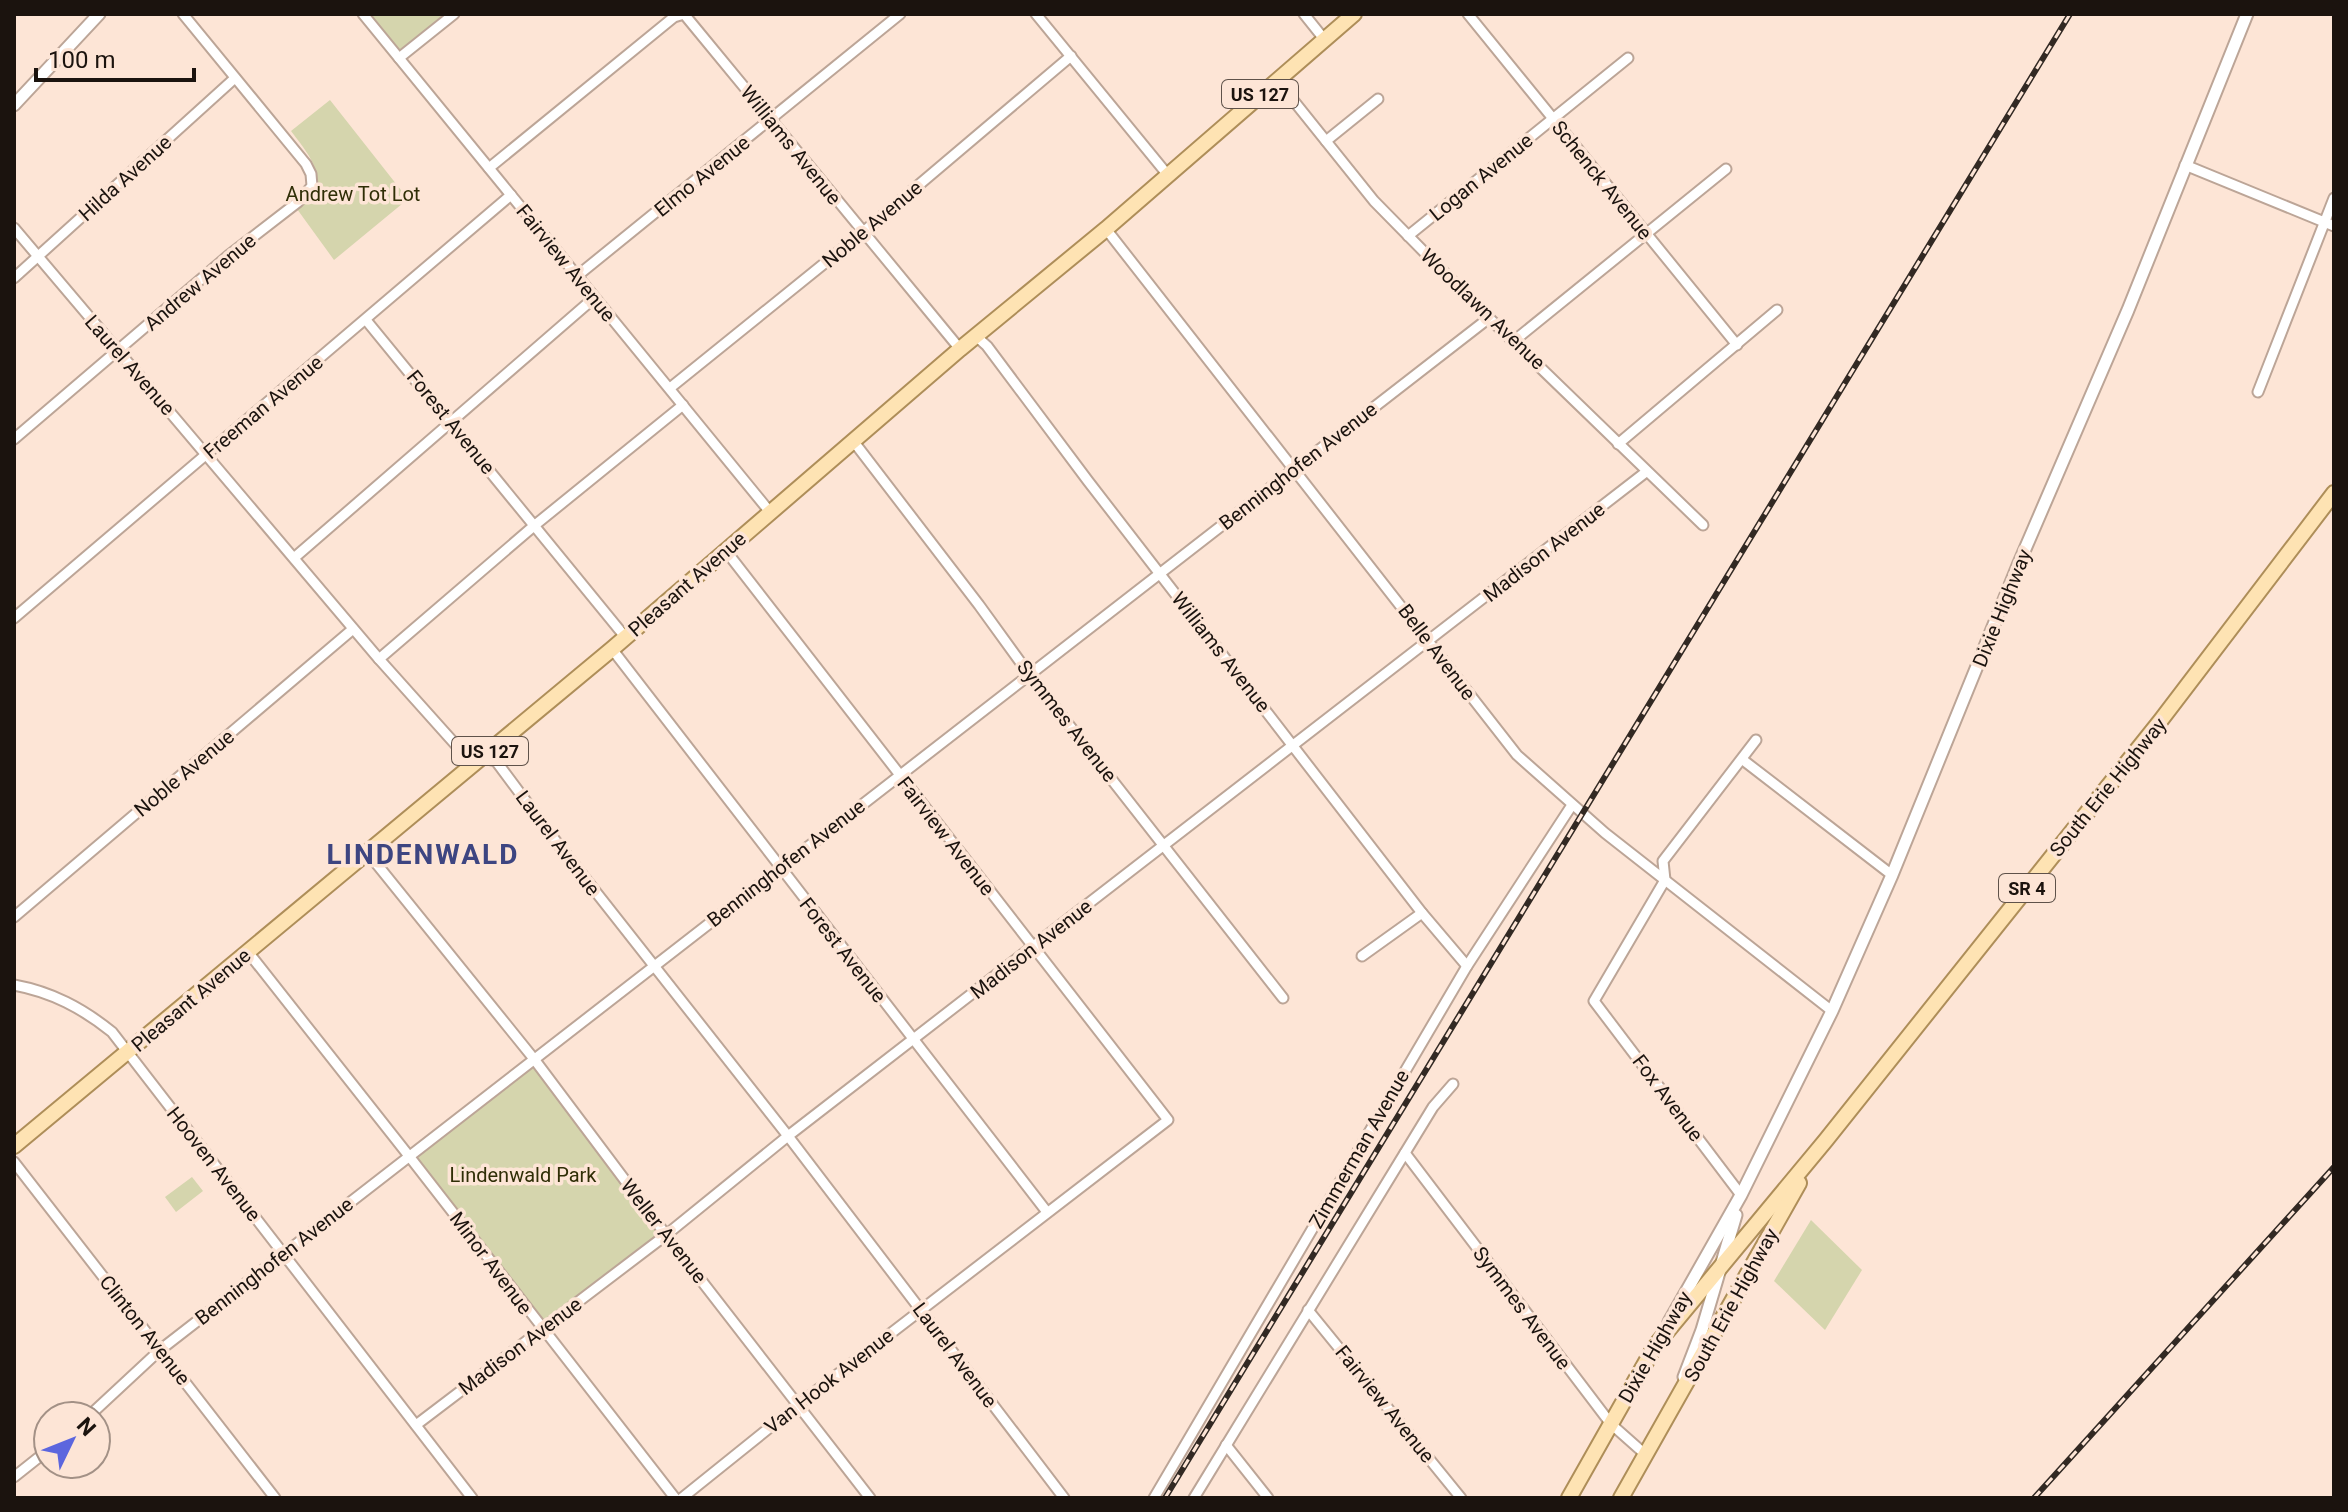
<svg xmlns="http://www.w3.org/2000/svg" width="2348" height="1512" font-family="Roboto,sans-serif">
<style>
.green{fill:#d5d5ad}
.lines{fill:none;stroke-linecap:round;stroke-linejoin:round}
.minor-casing{stroke:#bca597;stroke-width:13}
.tertiary-casing{stroke:#bca597;stroke-width:15}
.primary-casing{stroke:#ae8e59;stroke-width:18}
.minor{stroke:#fff;stroke-width:9}
.tertiary{stroke:#fff;stroke-width:11}
.primary{stroke:#fee3b3;stroke-width:14}
.rail-casing{stroke:#322923;stroke-width:6}
.rail{stroke:#fde5d6;stroke-width:3;stroke-dasharray:9;stroke-linecap:butt}
.labels{text-anchor:middle;dominant-baseline:central;stroke-width:7;stroke-linejoin:round;paint-order:stroke}
.shield{fill:#fde5d6;stroke:#5f524a;stroke-width:2}
.shield-label{font-size:18px;font-weight:bold;fill:#1b130e}
.street-label{font-size:20px;fill:#1b130e;stroke:#fde5d6}
.park-label{font-size:20px;fill:#2f2e06;stroke:#fde5d6}
.district-label{font-size:28px;font-weight:bold;letter-spacing:2px;fill:#3d4581;stroke:#fde5d6}
</style>
<rect width="100%" height="100%" fill="#fde5d6"/>
<g class="green">
<polygon points="363,14 454,14 399,58"/>
<path d="M330,100L408,199L334,260L297,209C332,181 313,160 291,131Z"/>
<polygon points="534,1059 666,1235 542,1329 409,1156"/>
<polygon points="192,1177 203,1191 176,1212 165,1197"/>
<polygon points="1811,1220 1862,1270 1825,1330 1774,1281"/>
</g>
<g class="lines">
<g class="minor-casing">
<g id="minor">
<polyline points="363,14 770,512"/>
<polyline points="684,14 960,349"/>
<polyline points="1036,14 1167,174"/>
<polyline points="1304,14 1324,39"/>
<polyline points="1468,14 1737,345"/>
<polyline points="399,58 454,14"/>
<polyline points="1277,80 1374,201 1489,318 1703,525"/>
<polyline points="1326,141 1378,99"/>
<polyline points="2185,165 2334,226"/>
<polyline points="489,168 674,17 684,14"/>
<polyline points="14,228 379,659 464,754 496,761 551,835 788,1136 1064,1498"/>
<polyline points="1106,229 1517,755 1605,833 1832,1011"/>
<polyline points="1408,236 1628,58"/>
<polyline points="577,276 900,14"/>
<polyline points="14,278 235,78"/>
<polyline points="366,320 626,638"/>
<polyline points="977,337 987,346 1088,481 1422,913 1467,966"/>
<polyline points="1515,340 1726,169"/>
<polyline points="670,388 862,233 1071,56"/>
<polyline points="2258,392 2334,198"/>
<polyline points="14,439 228,256 298,202 312,186 311,174 306,164 183,14"/>
<polyline points="854,442 979,605 1029,674 1283,998"/>
<polyline points="1618,444 1777,310"/>
<polyline points="294,558 594,298"/>
<polyline points="14,618 511,195"/>
<polyline points="612,649 1047,1212"/>
<polyline points="379,659 535,525 683,405"/>
<polyline points="1743,760 1892,875"/>
<polyline points="367,852 534,1059 666,1235 870,1498"/>
<polyline points="14,917 353,629"/>
<polyline points="248,952 409,1156 675,1498"/>
<polyline points="1362,956 1422,913"/>
<path d="M14,985C52,992 82,1008 112,1032L472,1498"/>
<polyline points="1405,1153 1611,1424 1646,1455"/>
<polyline points="14,1162 275,1498"/>
<polyline points="1741,1195 1594,1001 1665,880 1663,861 1756,740"/>
<polyline points="1308,1310 1461,1498"/>
<polyline points="89,1416 160,1350 1489,318"/>
<polyline points="416,1425 666,1235 788,1136 1646,472"/>
<polyline points="1226,1445 1268,1498"/>
<polyline points="14,1477 48,1450"/>
<polyline points="682,1498 799,1404 1168,1120 726,551"/>
<polyline points="1154,1498 1467,966 1572,805"/>
<polyline points="1194,1498 1433,1107 1453,1084"/>
</g>
</g>
<g class="tertiary-casing">
<g id="tertiary">
<polyline points="14,105 99,14"/>
<polyline points="1669,1322 1741,1195 1832,1011 1892,875 2019,563 2128,310 2247,14"/>
<polyline points="1684,1377 1702,1330 1736,1215"/>
</g>
</g>
<g class="primary-casing">
<g id="primary">
<polyline points="14,1146 612,649 960,349 1106,229 1354,14"/>
<polyline points="1569,1498 1655,1346 1826,1140 2161,720 2334,493"/>
<polyline points="1621,1498 1799,1183"/>
</g>
</g>
<use href="#minor" class="minor"/>
<use href="#tertiary" class="tertiary"/>
<use href="#primary" class="primary"/>
<g class="rail-casing">
<g id="rail">
<polyline points="1165,1498 2070,14"/>
<polyline points="2034,1498 2334,1167"/>
</g>
</g>
<use href="#rail" class="rail"/>
</g>
<g class="labels">
<g class="shield">
<rect x="1222" y="80" width="76" height="28" rx="6"/>
<rect x="452" y="737" width="76" height="28" rx="6"/>
<rect x="1999" y="874" width="56" height="28" rx="6"/>
</g>
<g class="shield-label">
<text x="1260" y="94">US 127</text>
<text x="490" y="751">US 127</text>
<text x="2027" y="888">SR 4</text>
</g>
<g class="street-label">
<text transform="translate(791 145) rotate(51)">Williams Avenue</text>
<text transform="translate(702 176) rotate(-39)">Elmo Avenue</text>
<text transform="translate(1481 177) rotate(-39)">Logan Avenue</text>
<text transform="translate(125 178) rotate(-42)">Hilda Avenue</text>
<text transform="translate(1602 180) rotate(51)">Schenck Avenue</text>
<text transform="translate(872 224) rotate(-40)">Noble Avenue</text>
<text transform="translate(566 263) rotate(51)">Fairview Avenue</text>
<text transform="translate(200 282) rotate(-40)">Andrew Avenue</text>
<text transform="translate(1483 309) rotate(44)">Woodlawn Avenue</text>
<text transform="translate(130 365) rotate(49)">Laurel Avenue</text>
<text transform="translate(263 407) rotate(-40)">Freeman Avenue</text>
<text transform="translate(451 422) rotate(51)">Forest Avenue</text>
<text transform="translate(1298 466) rotate(-38)">Benninghofen Avenue</text>
<text transform="translate(1544 552) rotate(-38)">Madison Avenue</text>
<text transform="translate(687 584) rotate(-41)">Pleasant Avenue</text>
<text transform="translate(2002 608) rotate(-68)">Dixie Highway</text>
<text transform="translate(1221 652) rotate(52)">Williams Avenue</text>
<text transform="translate(1437 652) rotate(53)">Belle Avenue</text>
<text transform="translate(1067 721) rotate(52)">Symmes Avenue</text>
<text transform="translate(184 773) rotate(-40)">Noble Avenue</text>
<text transform="translate(2108 787) rotate(-51)">South Erie Highway</text>
<text transform="translate(946 836) rotate(52)">Fairview Avenue</text>
<text transform="translate(558 843) rotate(53)">Laurel Avenue</text>
<text transform="translate(786 863) rotate(-38)">Benninghofen Avenue</text>
<text transform="translate(1031 949) rotate(-38)">Madison Avenue</text>
<text transform="translate(843 950) rotate(52)">Forest Avenue</text>
<text transform="translate(191 1000) rotate(-40)">Pleasant Avenue</text>
<text transform="translate(1668 1098) rotate(53)">Fox Avenue</text>
<text transform="translate(1359 1149) rotate(-60)">Zimmerman Avenue</text>
<text transform="translate(214 1164) rotate(52)">Hooven Avenue</text>
<text transform="translate(664 1231) rotate(52)">Weller Avenue</text>
<text transform="translate(274 1261) rotate(-38)">Benninghofen Avenue</text>
<text transform="translate(491 1263) rotate(53)">Minor Avenue</text>
<text transform="translate(1731 1305) rotate(-61)">South Erie Highway</text>
<text transform="translate(1522 1308) rotate(53)">Symmes Avenue</text>
<text transform="translate(145 1330) rotate(52)">Clinton Avenue</text>
<text transform="translate(520 1346) rotate(-37)">Madison Avenue</text>
<text transform="translate(1655 1347) rotate(-60)">Dixie Highway</text>
<text transform="translate(955 1355) rotate(53)">Laurel Avenue</text>
<text transform="translate(829 1381) rotate(-38)">Van Hook Avenue</text>
<text transform="translate(1385 1404) rotate(51)">Fairview Avenue</text>
</g>
<g class="park-label">
<text x="353" y="194">Andrew Tot Lot</text>
<text x="523" y="1175">Lindenwald Park</text>
</g>
<g class="district-label">
<text x="423" y="854">LINDENWALD</text>
</g>
</g>
<rect width="2348" height="1512" fill="none" stroke="#1b130e" stroke-width="32"/>
<g transform="translate(72 1440) rotate(47)"><circle r="38" fill="#fde5d6" stroke="#a39186" stroke-width="2"/>
<path d="M0-6L14 30L0 20L-14 30Z" fill="#5c66de"/>
<text y="-12" font-size="22" font-weight="bold" text-anchor="middle" fill="#1b130e">N</text>
</g>
<path d="M36 68v12h158v-12" fill="none" stroke="#1b130e" stroke-width="4"/>
<text x="48" y="68" font-size="24" fill="#1b130e" stroke="#fde5d6" stroke-width="6" paint-order="stroke">100 m</text>
</svg>
